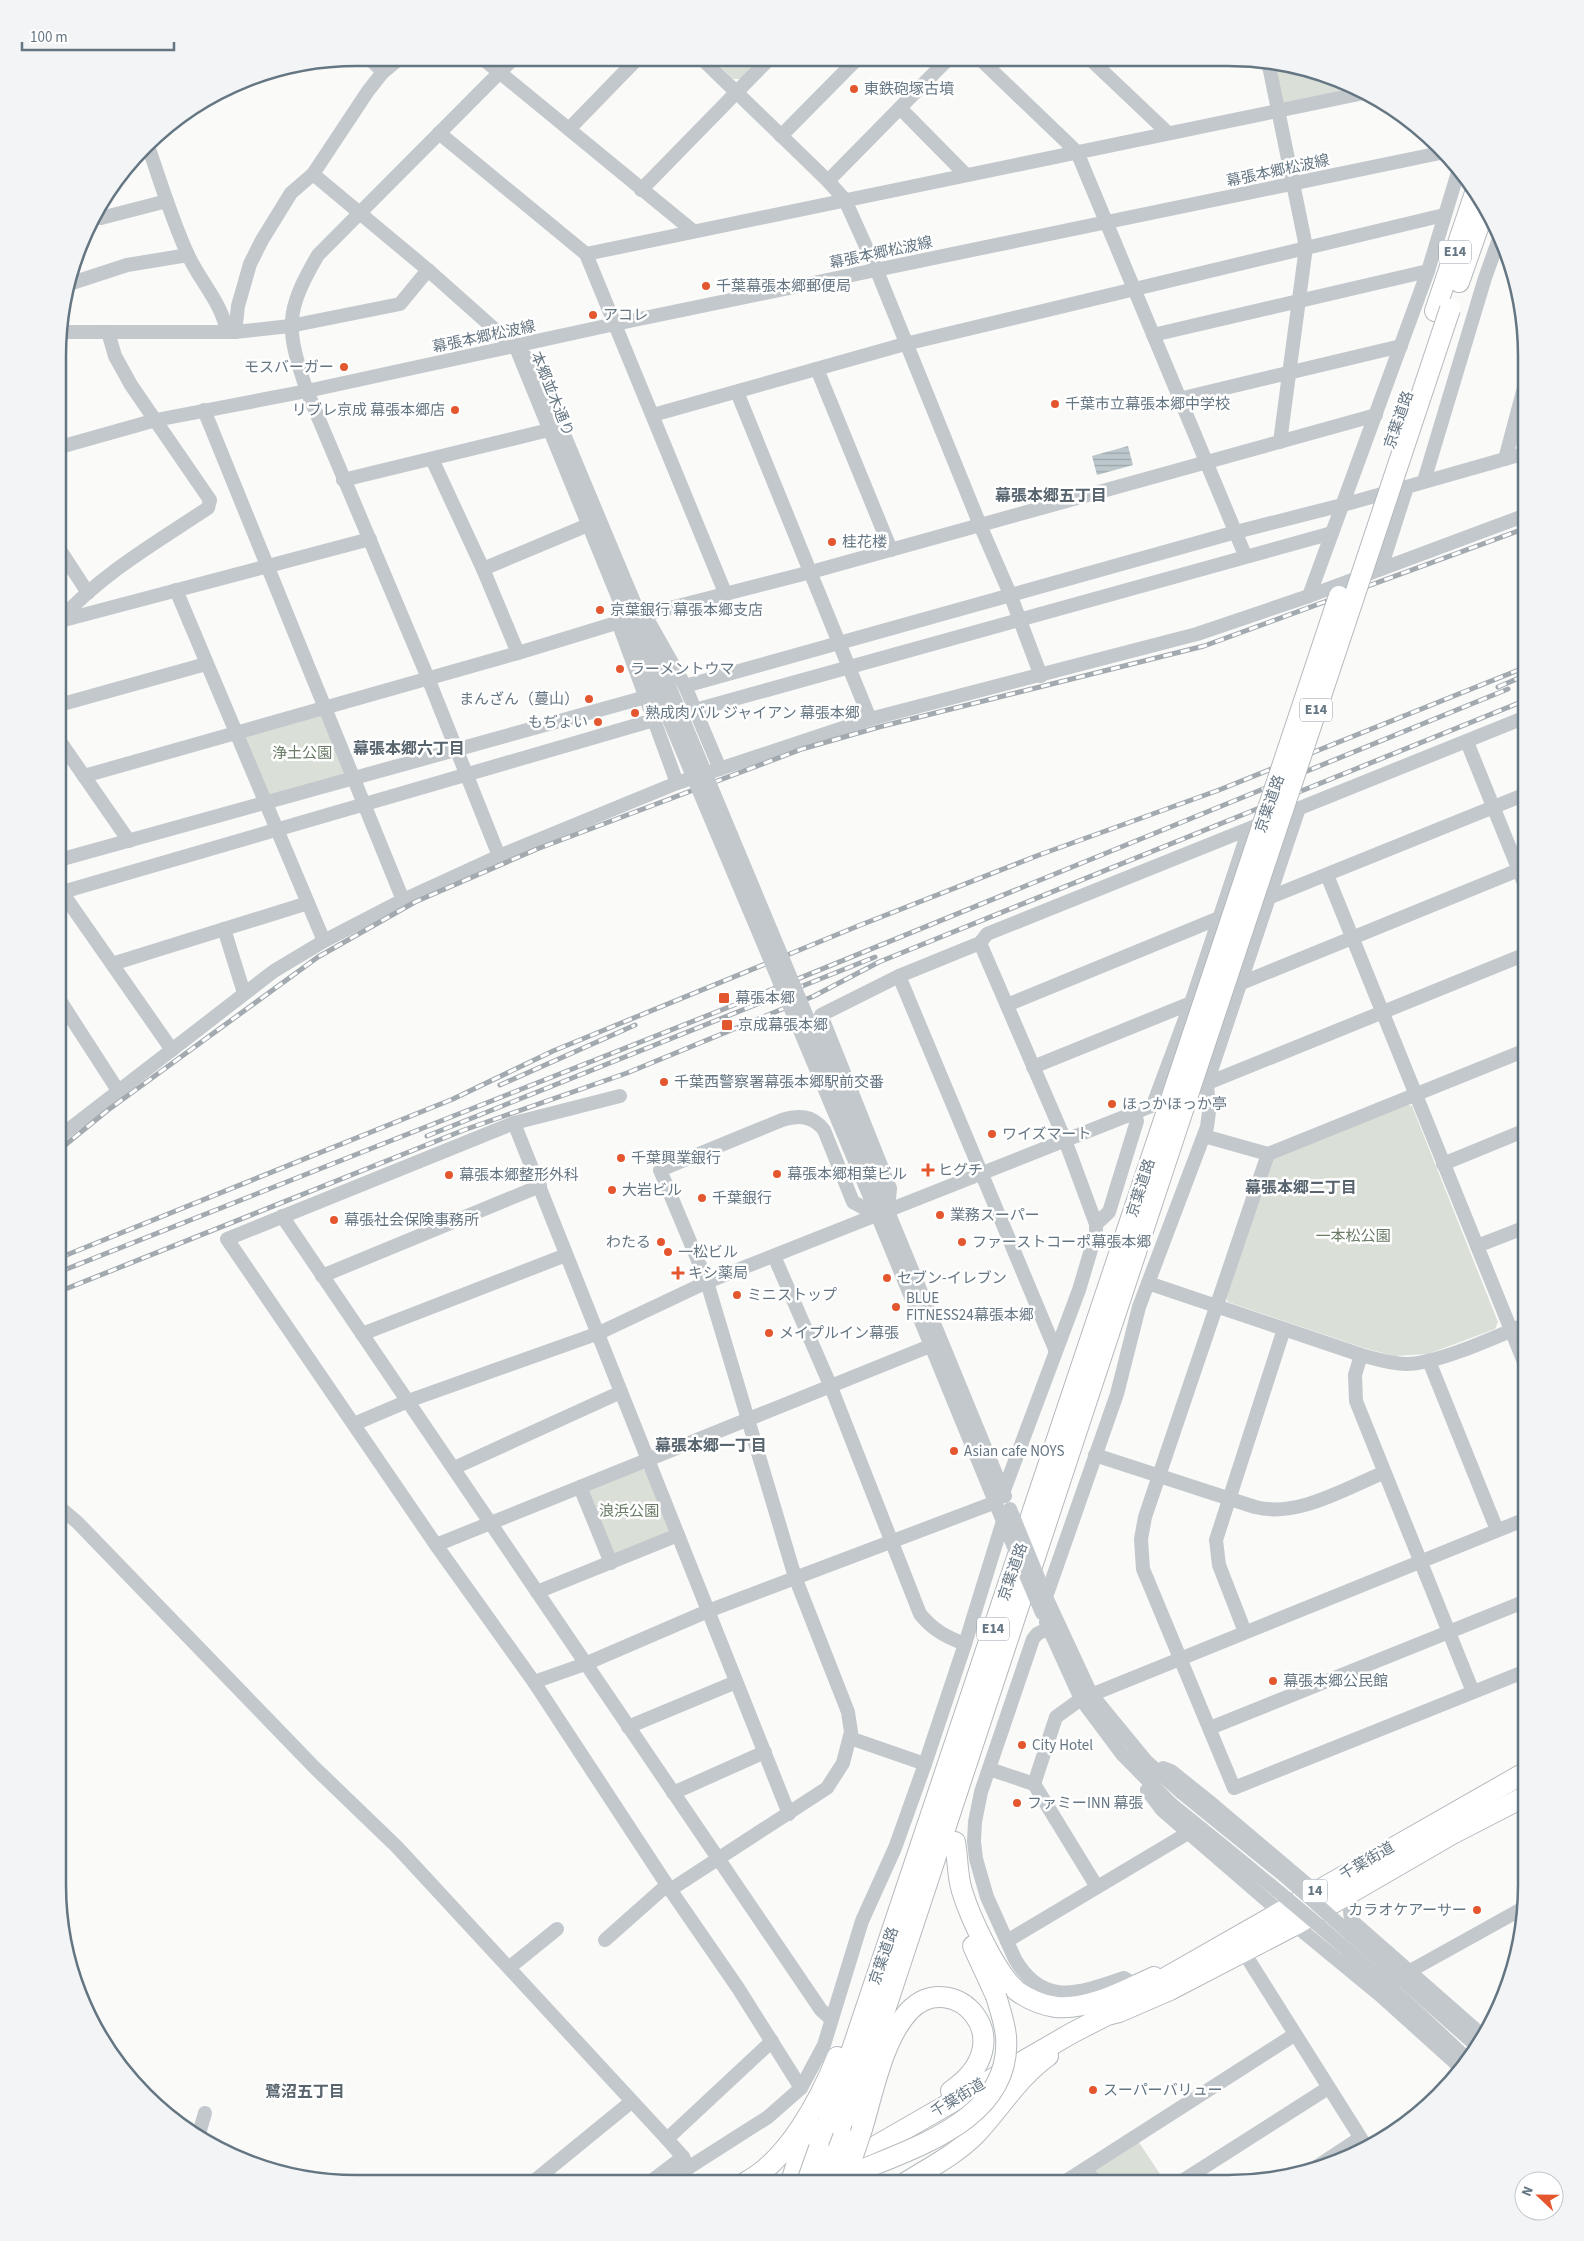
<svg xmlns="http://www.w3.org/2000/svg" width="1584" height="2241" font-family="'Source Sans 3','Noto Sans JP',sans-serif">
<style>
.park{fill:#dadfd7}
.water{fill:url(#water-rules)}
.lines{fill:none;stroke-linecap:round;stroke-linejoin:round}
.highway-casing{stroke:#b4b9bd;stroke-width:22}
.minor{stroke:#c3c8cc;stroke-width:14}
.highway{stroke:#fff;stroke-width:20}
.rail-casing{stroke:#a2aab0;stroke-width:5}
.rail{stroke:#fff;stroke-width:3;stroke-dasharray:9;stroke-linecap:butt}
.highway-bridge-casing{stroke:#b4b9bd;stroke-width:22;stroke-linecap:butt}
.minor-bridge{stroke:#c3c8cc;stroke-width:14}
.highway-bridge{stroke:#fff;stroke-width:20}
.poi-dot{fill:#e4572e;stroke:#fff;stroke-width:2}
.labels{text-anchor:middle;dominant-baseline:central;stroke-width:5;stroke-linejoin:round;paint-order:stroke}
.shield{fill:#fff;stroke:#939fa8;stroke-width:1}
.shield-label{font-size:14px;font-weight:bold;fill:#657683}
.poi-label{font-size:15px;fill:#657683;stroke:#fff;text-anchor:start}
.street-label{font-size:15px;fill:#657683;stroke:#fff}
.park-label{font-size:15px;fill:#687a64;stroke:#fff}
.neighbourhood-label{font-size:16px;font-weight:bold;fill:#57646e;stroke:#fff}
.rim{fill:none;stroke:#657683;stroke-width:2.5}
</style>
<defs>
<pattern id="water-rules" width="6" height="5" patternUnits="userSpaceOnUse" patternTransform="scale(1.25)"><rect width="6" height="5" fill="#bbc7cb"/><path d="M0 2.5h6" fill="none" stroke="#9ca6aa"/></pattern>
</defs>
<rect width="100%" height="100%" fill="#fafaf8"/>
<g class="park">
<polygon points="713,59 761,59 740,79 733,79"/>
<polygon points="1273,62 1342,80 1359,90 1287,106 1281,102"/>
<polygon points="1526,398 1526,448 1519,450 1513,445"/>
<polygon points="318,714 325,716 345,770 342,778 274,797 266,794 242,740 245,734"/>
<polygon points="1405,1104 1412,1106 1498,1322 1495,1329 1428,1354 1394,1356 1364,1348 1228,1302 1225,1296 1269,1163 1275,1156"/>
<polygon points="640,1468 647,1471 671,1527 668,1535 619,1554 610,1552 587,1496 590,1488"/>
<polygon points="1138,2141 1166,2183 1100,2183 1094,2174 1096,2168"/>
</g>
<polygon class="water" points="1128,446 1133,465 1097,475 1092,456"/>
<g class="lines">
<g class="highway-casing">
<g id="highway">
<polyline points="1459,282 1485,208"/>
<polyline points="1435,311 1475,193"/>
<path d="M955,1842C958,1858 957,1875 962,1891C970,1917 996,1974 1017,1991C1028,1999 1042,2005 1056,2007C1089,2010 1124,1991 1154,1977"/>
<polyline points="973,1946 996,1996"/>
<polyline points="1144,1990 1526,1772"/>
<path d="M862,2129C873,2093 883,2038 910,2010C953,1967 1026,2040 951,2091"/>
<polyline points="843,2137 1183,1110"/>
<polyline points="819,2148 1167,1111"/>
<polyline points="841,2166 1072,2033 1107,2015 1119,2012 1170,1990 1295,1925 1452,1834 1526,1796"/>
<path d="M746,2182C788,2160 820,2100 837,2057"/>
<polyline points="791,2182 809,2124"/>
<polyline points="792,2182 823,2170"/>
<path d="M905,2183C929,2168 955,2155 975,2135C1000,2109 1018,2077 1048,2056"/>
</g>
</g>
<g class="minor">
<polyline points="369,58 383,72"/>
<polyline points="482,58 693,231"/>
<polyline points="701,58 828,181 845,200 877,271 980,525 1010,594 1041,676"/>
<polyline points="980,59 1077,152 1245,555"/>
<polyline points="1091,60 1168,133"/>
<polyline points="1268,61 1306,247 1280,442"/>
<polyline points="900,108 966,175"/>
<polyline points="569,129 638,58"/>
<polyline points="439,133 586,254 726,595"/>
<polyline points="781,136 857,59"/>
<path d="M148,146C161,183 172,220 188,255C200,281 221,302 227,331"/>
<polyline points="313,174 428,270 535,365 649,638"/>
<polyline points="828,181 948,59"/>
<polyline points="641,190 769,59"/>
<polyline points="97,208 101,218 167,201"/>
<polyline points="586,254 1364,93"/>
<polyline points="72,283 127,265 188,255"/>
<polyline points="60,332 235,332 290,326 400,304 428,270"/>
<polyline points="235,332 238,306 250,264 262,240 291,193 313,174 368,91 383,72 400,58"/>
<polyline points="1153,335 1428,271"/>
<polyline points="517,350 636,641"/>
<polyline points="817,369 891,550"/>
<polyline points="737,392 870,719"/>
<polyline points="1179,399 1401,346"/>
<polyline points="204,410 403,900"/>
<polyline points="653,415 905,344 1444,215"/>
<polyline points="60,447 156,420 307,391 615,324 1445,152"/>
<polyline points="432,459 483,569 518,653"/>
<polyline points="1505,459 1526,380"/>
<polyline points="343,480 549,430"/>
<polyline points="1424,481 1485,278 1500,236"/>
<polyline points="60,550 88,593"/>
<polyline points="1381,568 1407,487"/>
<polyline points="483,569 588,525"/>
<polyline points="176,590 324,941"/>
<polyline points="1309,596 1428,271 1459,169"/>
<path d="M60,620C101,574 157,542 208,508L210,500L131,385L115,356L108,332"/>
<polyline points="628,620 621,630 677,783"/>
<polyline points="60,621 370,539"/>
<polyline points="650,624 685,686 720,769"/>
<polyline points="685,686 1236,532 1350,503 1526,453"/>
<polyline points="59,705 206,664"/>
<polyline points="695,710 1332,533"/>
<polyline points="59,740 129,841"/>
<polyline points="1467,742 1526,888"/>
<polyline points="84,776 518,653 639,616 811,572 1376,415"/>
<polyline points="1290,812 1526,717"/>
<path d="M499,856L428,678L307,391C286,329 284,313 318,255L514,58"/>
<polyline points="59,860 646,697"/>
<polyline points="1327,875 1526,1367"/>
<polyline points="59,888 172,1050"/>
<polyline points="59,893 654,720"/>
<polyline points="1268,898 1526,794"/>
<polyline points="224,929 244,993"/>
<polyline points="112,964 308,903"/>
<polyline points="899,976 1055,1349"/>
<polyline points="1239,984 1526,867"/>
<polyline points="59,999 119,1092"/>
<polyline points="1007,1005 1219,918"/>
<polyline points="1033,1067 1191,1003"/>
<polyline points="620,1096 514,1123 227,1239 436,1545 534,1682 667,1885 738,1988 801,2088"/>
<polyline points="1153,1105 1191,1003 1249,829"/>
<polyline points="514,1123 789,1814"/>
<polyline points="1204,1136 1268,1154 1526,1050"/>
<polyline points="59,1137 274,971 324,941 403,900 499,856 677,783 870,719 1197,634 1309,596 1526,515"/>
<polyline points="1268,1154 1145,1517 1141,1539 1143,1569 1234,1788 1526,1671"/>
<polyline points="1443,1164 1526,1130"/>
<polyline points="875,1180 1005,1496"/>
<polyline points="865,1185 1003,1521 965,1644 925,1764"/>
<polyline points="888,1210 890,1188 821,1015 899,976 980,943 987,934 1268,821"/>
<polyline points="282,1216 821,2010 831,2019"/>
<polyline points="1096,1224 1109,1212 1137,1121 1134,1113"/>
<polyline points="1477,1246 1526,1227"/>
<path d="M774,1256L831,1387L920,1614C933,1630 946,1637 965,1644"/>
<polyline points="322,1276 540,1186"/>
<path d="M1148,1283L1361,1355C1376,1359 1390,1364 1406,1364C1437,1364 1496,1337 1526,1324"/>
<polyline points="362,1334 566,1255"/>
<polyline points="1361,1355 1355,1375 1356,1401 1473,1692"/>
<polyline points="1429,1361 1497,1530"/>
<polyline points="354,1424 408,1401 599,1333 707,1282 1134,1113 1526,954"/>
<path d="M1095,1455L1255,1507C1297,1518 1344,1489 1383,1473"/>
<polyline points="454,1468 621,1392"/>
<polyline points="580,1487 611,1563"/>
<polyline points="58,1506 77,1522 315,1768 397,1847 667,2139 683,2157 688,2168"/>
<polyline points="436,1545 930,1346"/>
<polyline points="537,1592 678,1535"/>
<polyline points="1046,1622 1081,1699 1122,1754 1171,1804"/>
<path d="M1049,1628L1037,1634L1033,1639L981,1792L975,1822L974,1841L976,1859L987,1897L1015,1959C1043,2008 1080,1993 1124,1978L1136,1985"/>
<polyline points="1245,1632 1219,1565 1216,1540 1284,1329"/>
<polyline points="534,1682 585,1664 708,1611 996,1502 1003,1493 1079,1290 1096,1233 1096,1224 1065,1140 980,943"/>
<polyline points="628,1727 736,1682"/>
<polyline points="1210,1728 1526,1601"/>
<polyline points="1163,1768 1171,1771 1211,1803 1315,1891"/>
<polyline points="989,1769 1034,1784 1097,1887"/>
<polyline points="1034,1784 1056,1717 1081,1699 1526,1519"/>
<polyline points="1147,1790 1162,1810 1279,1911 1287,1915"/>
<polyline points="1181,1792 1146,1761 1091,1694 1046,1597 1117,1394 1139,1307 1207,1127 1209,1112 1207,1083 1299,808"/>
<polyline points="673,1793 765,1752"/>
<path d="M670,1890L827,1788L843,1763L851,1732L848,1712L795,1577L707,1282L660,1170L782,1120C799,1115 812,1115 824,1130L853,1202L877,1215"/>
<polyline points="1348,1893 1351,1920 1483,2036"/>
<polyline points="1295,1925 1380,1995 1461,2068"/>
<polyline points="605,1940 667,1885"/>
<polyline points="1007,1941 1188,1833"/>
<polyline points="1243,1951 1367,2148"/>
<polyline points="510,1967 557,1929"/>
<polyline points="1410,1971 1525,1907"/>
<polyline points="198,2137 205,2113"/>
<polyline points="667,2139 772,2041"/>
<polyline points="1086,2169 1096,2183"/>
<polyline points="1313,2169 1360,2138"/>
<polyline points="533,2182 631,2102"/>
<polyline points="650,2182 683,2157"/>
<polyline points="672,2182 688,2168 768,2117 801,2088 824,2045 862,1921 895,1848 925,1764 850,1738"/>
<polyline points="1063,2183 1294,2035"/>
<polyline points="1179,2183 1328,2088"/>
</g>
<use href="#highway" class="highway"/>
<g class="rail-casing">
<g id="rail">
<polyline points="1498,687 1526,675"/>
<polyline points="500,1085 635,1025"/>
<polyline points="427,1136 875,957"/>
<polyline points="59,1150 108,1110 318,957 415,902 537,849 802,749 879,727 1204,646 1526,528"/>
<polyline points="59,1258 453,1099 553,1051 858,926 1039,855 1219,790 1526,667"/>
<polyline points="59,1272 729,1007 1508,689"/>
<polyline points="58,1292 464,1130 627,1073 814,996 879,962 1526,700"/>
</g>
</g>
<use href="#rail" class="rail"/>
<g class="highway-bridge-casing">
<g id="highway-bridge">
<polyline points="1183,1110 1450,309"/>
<polyline points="1167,1111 1339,596"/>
<path d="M859,2171C918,2146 1012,2118 1006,2037C1005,2023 1000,2010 996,1996"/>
<polyline points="807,2182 819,2148"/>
<polyline points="826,2182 843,2137"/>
<polyline points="844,2182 862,2129"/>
</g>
</g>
<g class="minor-bridge">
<polyline points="649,638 875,1180"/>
<polyline points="636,641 865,1185"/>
<polyline points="1010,1509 1046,1597"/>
<polyline points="1003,1521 1042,1613"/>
<polyline points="1181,1792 1286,1877 1478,2047"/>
<path d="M1171,1804C1273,1886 1374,1969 1468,2060"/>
</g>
<use href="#highway-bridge" class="highway-bridge"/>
</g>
<g class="poi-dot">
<circle cx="854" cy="89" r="5"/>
<circle cx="706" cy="286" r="5"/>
<circle cx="593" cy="315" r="5"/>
<circle cx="344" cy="367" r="5"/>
<circle cx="1055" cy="404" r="5"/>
<circle cx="455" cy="410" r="5"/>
<circle cx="832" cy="542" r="5"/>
<circle cx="600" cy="610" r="5"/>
<circle cx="620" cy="669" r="5"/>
<circle cx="589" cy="699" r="5"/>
<circle cx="635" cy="713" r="5"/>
<circle cx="598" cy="722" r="5"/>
<rect x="718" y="992" width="12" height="12" rx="2.5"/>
<rect x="721" y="1019" width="12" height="12" rx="2.5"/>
<circle cx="664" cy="1082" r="5"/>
<circle cx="1112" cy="1104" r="5"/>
<circle cx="992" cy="1134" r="5"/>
<circle cx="621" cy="1158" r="5"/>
<path d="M925.5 1162.5h5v5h5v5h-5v5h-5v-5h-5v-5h5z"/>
<circle cx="777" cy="1174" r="5"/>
<circle cx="449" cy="1175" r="5"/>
<circle cx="612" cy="1190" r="5"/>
<circle cx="702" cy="1198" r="5"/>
<circle cx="940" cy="1215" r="5"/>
<circle cx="334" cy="1220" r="5"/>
<circle cx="661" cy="1242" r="5"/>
<circle cx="962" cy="1242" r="5"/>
<circle cx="668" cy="1252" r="5"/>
<path d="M675.5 1265.5h5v5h5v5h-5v5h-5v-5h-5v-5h5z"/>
<circle cx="887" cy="1278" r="5"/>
<circle cx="737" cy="1295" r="5"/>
<circle cx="896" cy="1307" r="5"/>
<circle cx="769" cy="1333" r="5"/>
<circle cx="954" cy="1451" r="5"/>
<circle cx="1273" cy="1681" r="5"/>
<circle cx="1022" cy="1745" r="5"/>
<circle cx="1017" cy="1803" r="5"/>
<circle cx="1477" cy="1910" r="5"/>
<circle cx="1093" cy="2090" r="5"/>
</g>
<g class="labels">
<g class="shield">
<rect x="1439" y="240.5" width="32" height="23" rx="4"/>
<rect x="1300" y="698.5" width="32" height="23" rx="4"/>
<rect x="977" y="1617.5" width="32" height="23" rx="4"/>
<rect x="1302.5" y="1879.5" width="25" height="23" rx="4"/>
</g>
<g class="shield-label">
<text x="1455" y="252">E14</text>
<text x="1316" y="710">E14</text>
<text x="993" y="1629">E14</text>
<text x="1315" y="1891">14</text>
</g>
<g class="poi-label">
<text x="864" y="89">東鉄砲塚古墳</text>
<text x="716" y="286">千葉幕張本郷郵便局</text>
<text x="603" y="315">アコレ</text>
<text x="334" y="367" text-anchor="end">モスバーガー</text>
<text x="1065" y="404">千葉市立幕張本郷中学校</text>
<text x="445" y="410" text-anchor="end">リブレ京成 幕張本郷店</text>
<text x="842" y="542">桂花楼</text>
<text x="610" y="610">京葉銀行 幕張本郷支店</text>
<text x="630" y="669">ラーメントウマ</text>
<text x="579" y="699" text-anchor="end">まんざん（蔓山）</text>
<text x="645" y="713">熟成肉バル ジャイアン 幕張本郷</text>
<text x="588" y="722" text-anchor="end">もぢょい</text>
<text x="735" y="998">幕張本郷</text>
<text x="738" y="1025">京成幕張本郷</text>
<text x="674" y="1082">千葉西警察署幕張本郷駅前交番</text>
<text x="1122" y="1104">ほっかほっか亭</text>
<text x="1002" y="1134">ワイズマート</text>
<text x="631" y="1158">千葉興業銀行</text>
<text x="938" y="1170">ヒグチ</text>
<text x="787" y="1174">幕張本郷相葉ビル</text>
<text x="459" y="1175">幕張本郷整形外科</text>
<text x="622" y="1190">大岩ビル</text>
<text x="712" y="1198">千葉銀行</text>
<text x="950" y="1215">業務スーパー</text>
<text x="344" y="1220">幕張社会保険事務所</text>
<text x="651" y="1242" text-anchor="end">わたる</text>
<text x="972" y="1242">ファーストコーポ幕張本郷</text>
<text x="678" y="1252">一松ビル</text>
<text x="688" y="1273">キシ薬局</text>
<text x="897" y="1278">セブン-イレブン</text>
<text x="747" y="1295">ミニストップ</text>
<text x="906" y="1298">BLUE<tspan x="906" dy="17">FITNESS24幕張本郷</tspan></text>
<text x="779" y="1333">メイプルイン幕張</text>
<text x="964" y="1451">Asian cafe NOYS</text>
<text x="1283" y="1681">幕張本郷公民館</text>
<text x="1032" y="1745">City Hotel</text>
<text x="1027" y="1803">ファミーINN 幕張</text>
<text x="1467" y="1910" text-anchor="end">カラオケアーサー</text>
<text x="1103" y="2090">スーパーバリュー</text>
</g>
<g class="street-label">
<text transform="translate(1278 171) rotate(-12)">幕張本郷松波線</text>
<text transform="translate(881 253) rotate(-12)">幕張本郷松波線</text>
<text transform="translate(484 337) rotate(-12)">幕張本郷松波線</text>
<text transform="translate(552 394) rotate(68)">本郷並木通り</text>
<text transform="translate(1399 420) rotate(-71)">京葉道路</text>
<text transform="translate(1270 804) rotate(-71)">京葉道路</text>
<text transform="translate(1141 1188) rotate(-72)">京葉道路</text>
<text transform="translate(1013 1572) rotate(-71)">京葉道路</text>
<text transform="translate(1367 1861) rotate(-30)">千葉街道</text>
<text transform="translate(884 1956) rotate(-71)">京葉道路</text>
<text transform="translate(958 2098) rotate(-31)">千葉街道</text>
</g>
<g class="park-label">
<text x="302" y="753">浄土公園</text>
<text x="1353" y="1236">一本松公園</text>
<text x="629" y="1511">浪浜公園</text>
</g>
<g class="neighbourhood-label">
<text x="1051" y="496">幕張本郷五丁目</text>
<text x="409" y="749">幕張本郷六丁目</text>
<text x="1301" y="1188">幕張本郷二丁目</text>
<text x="711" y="1446">幕張本郷一丁目</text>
<text x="305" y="2092">鷺沼五丁目</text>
</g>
</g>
<path d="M0 0H1584V2241H0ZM356 66H1228A290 290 0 0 1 1518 356V1885A290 290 0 0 1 1228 2175H356A290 290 0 0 1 66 1885V356A290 290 0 0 1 356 66Z" fill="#f3f4f5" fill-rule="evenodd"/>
<path class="rim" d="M356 66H1228A290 290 0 0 1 1518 356V1885A290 290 0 0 1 1228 2175H356A290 290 0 0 1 66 1885V356A290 290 0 0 1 356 66Z"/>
<g transform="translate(1539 2196) rotate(292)"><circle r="24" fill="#ffffff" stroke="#c1c8cd"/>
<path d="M0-4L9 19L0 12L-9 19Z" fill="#e4572e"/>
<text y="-8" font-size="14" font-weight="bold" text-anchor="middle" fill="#657683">N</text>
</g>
<path d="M22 42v8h152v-8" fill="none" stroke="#657683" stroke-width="2.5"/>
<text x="30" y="42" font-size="15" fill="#657683" stroke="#ffffff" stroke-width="4" paint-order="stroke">100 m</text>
</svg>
